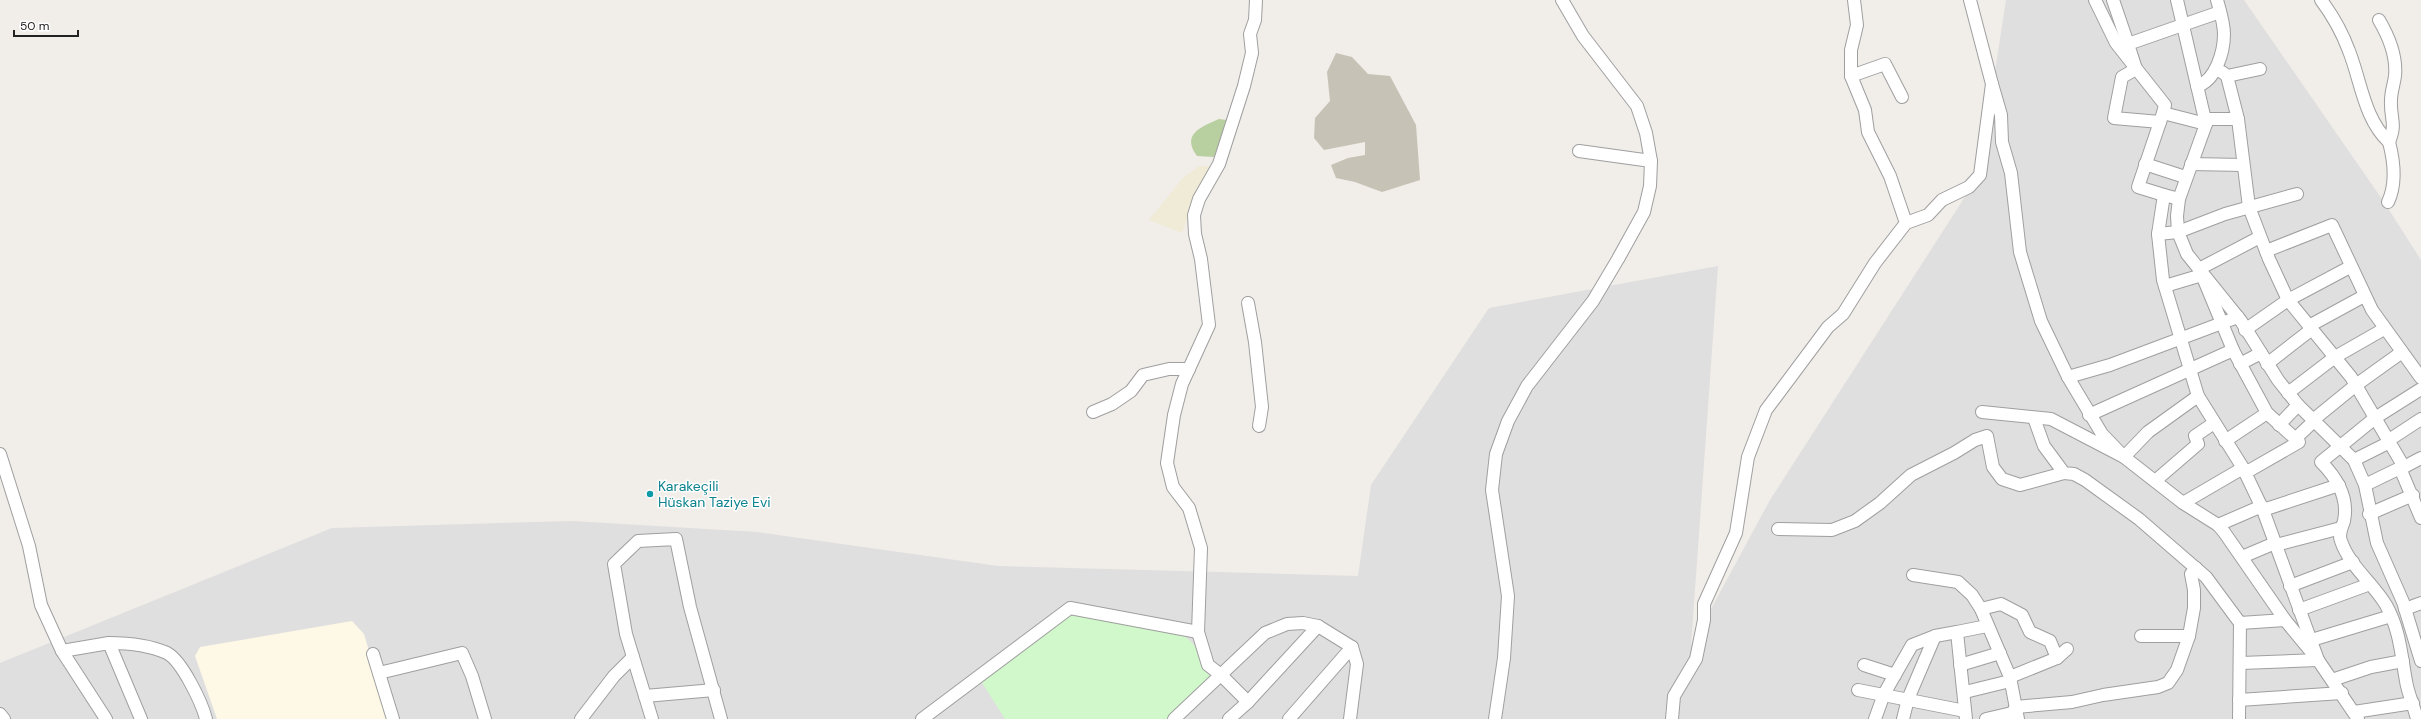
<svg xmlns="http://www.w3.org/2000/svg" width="2421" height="719" font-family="'DM Sans',sans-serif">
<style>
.residential{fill:#e0dfdf}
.education{fill:#fef8e6}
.construction{fill:#c6c2b5}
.farmland{fill:#efebd6}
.forest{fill:#b8cfa0}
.park{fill:#d0f8ca}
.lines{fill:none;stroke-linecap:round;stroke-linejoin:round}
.minor-casing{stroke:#9f9f9f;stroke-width:14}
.minor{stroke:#fff;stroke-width:12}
.culture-dot{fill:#0f9aa8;stroke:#fff;stroke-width:1.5}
.labels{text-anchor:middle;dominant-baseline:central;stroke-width:3;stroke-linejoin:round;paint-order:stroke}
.culture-label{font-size:14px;fill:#0d838f;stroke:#fff;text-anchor:start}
</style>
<rect width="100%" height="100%" fill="#f1ede9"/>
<polygon class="residential" points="2006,0 2244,0 2384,202 2421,260 2421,719 0,719 0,663 332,528 572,521 757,532 998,566 1358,576 1371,485 1489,308 1718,266 1691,646 1770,500 1979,175"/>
<polygon class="education" points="352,621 364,634 389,719 217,719 195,656 200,647"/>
<polygon class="construction" points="1336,53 1352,57 1368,74 1390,76 1416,125 1420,180 1382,192 1355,182 1336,178 1331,165 1348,158 1365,155 1365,142 1324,150 1314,138 1315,118 1330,101 1327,72"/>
<polygon class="farmland" points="1199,166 1212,166 1196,192 1182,233 1149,220 1183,178"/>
<path class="forest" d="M1219,119L1227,120L1214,157L1197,156C1181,134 1201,127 1219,119Z"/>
<polygon class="park" points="1073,612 1184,635 1196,647 1211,677 1168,719 1005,719 981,681"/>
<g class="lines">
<g class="minor-casing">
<g id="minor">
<polyline points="1970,0 1992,84"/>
<polyline points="2095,0 2116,43 2165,105 2163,113 2206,124"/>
<polyline points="2113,0 2128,44"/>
<polyline points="2177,0 2206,124 2179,199 2177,216 2178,232 2187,254 2241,321 2278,380 2298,405 2354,460 2365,485 2377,543 2403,602 2421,661"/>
<path d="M2321,0C2333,16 2342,32 2349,51C2361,81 2364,119 2389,142C2397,122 2390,120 2391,100C2391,92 2394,84 2395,76C2397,56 2389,37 2379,20"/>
<polyline points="2215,70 2222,72 2227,76 2238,119 2249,207 2269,259 2288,300 2351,377 2404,467 2400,468 2421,518"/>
<polyline points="1851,76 1885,64 1902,97"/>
<polyline points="2227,76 2260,69"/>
<path d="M2197,86C2216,81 2224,51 2224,34C2224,23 2220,11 2217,0"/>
<polyline points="2163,113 2160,122 2114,118 2122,77 2136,69 2128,44 2220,12"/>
<polyline points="2205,119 2238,119"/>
<polyline points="2160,122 2138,187 2164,195"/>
<polyline points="1579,151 1651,161"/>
<polyline points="2145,164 2185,177"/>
<polyline points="2191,164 2243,165"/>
<polyline points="2179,199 2164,195 2158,234 2163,280 2198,396 2243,468 2263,510 2318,660 2241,663"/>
<path d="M2388,202C2397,183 2394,161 2389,142"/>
<polyline points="1906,223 1928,215 1942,200 1969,187 1980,175 1992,84 2001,115 2002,142 2011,173 2020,252 2041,321 2068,377"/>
<polyline points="2158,234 2178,232 2225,214 2297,194"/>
<polyline points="2266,251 2332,225 2372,310 2421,378"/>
<polyline points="2199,269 2260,237"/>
<polyline points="2165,286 2202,275 2233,350"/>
<polyline points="1248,303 1255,342 1262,407 1259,426"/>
<polyline points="2238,317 2110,365 2068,377 2102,434 2124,457 2183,503 2218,525 2224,532 2285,620 2318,660 2358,719"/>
<polyline points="2309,326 2364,296"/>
<polyline points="2245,330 2288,300 2350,267"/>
<polyline points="2240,364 2261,353"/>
<polyline points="2267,364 2312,329"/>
<polyline points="2288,393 2335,357 2384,329"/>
<polyline points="1093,412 1112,404 1131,391 1143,375 1169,369 1189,369"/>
<polyline points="1982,412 2051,419 2124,457 2148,432 2198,396"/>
<polyline points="2089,415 2233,350 2267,413 2299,442 2245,473"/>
<polyline points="2034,418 2044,446 2064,473 2074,474 2085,480 2139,519 2206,577 2240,623 2239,719"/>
<polyline points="2313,420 2356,385 2402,352"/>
<polyline points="2279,425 2298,405"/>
<polyline points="2296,438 2314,421"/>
<polyline points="2389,440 2421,419"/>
<polyline points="2225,441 2267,413"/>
<polyline points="0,454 29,546 41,605 62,651 106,719"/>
<polyline points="2354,460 2390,442"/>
<polyline points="2404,467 2421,458"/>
<polyline points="2155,481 2198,444 2195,436 2214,423"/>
<polyline points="2365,485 2400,468"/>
<polyline points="2183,503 2243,468"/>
<polyline points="2263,510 2339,485"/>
<polyline points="2369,514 2413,495"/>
<polyline points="2218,525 2262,506"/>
<polyline points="1778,529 1832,530 1855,521 1880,503 1911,475 1954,453 1975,440 1987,436 1993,467 2002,479 2020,485 2064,473"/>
<polyline points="2276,545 2341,528"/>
<polyline points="2242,557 2275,543"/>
<polyline points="1913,575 1958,582 1972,595 1981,609 2010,677 2018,719"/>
<polyline points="2290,586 2353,562"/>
<polyline points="1981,609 2001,604 2022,615 2030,632 2050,641 2057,658"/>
<polyline points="2405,609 2421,603"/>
<polyline points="2299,610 2370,584"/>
<polyline points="2240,623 2285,620"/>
<polyline points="1957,632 1987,626"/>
<polyline points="2141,636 2189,636"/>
<polyline points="2305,642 2391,616"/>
<path d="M109,643C128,643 149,645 167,653C182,661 202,703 206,719"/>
<polyline points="62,651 109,643 141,719"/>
<polyline points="373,654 393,719"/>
<polyline points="1864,665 1895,675"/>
<polyline points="1960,665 2000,653"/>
<polyline points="379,673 462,653 472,676 485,719"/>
<polyline points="2010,677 2057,658 2067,649"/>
<polyline points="2332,680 2371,667 2403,661"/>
<polyline points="1858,690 1965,711"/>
<polyline points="1965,692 2010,681"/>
<polyline points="645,696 714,690"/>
<polyline points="2239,700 2342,693"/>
<polyline points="1248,702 1221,675 1208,665 1198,632 1201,548 1189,508 1173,487 1167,463 1174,415 1182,384 1209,325 1201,259 1195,234 1194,215 1199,199 1219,164 1244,86 1252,53 1250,34 1255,20 1256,0"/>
<polyline points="2354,712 2413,703"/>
<polyline points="0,714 4,719"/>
<polyline points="581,719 614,676 633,657"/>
<polyline points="652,719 626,634 614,564 638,541 676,539 690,607 721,719"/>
<polyline points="922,719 1070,608 1198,632"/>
<polyline points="1174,719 1265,633 1287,624 1303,623 1318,626 1352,647 1289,719"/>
<polyline points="1229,719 1248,702 1318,626"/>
<polyline points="1350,719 1357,664 1352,647"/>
<polyline points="1495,719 1504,658 1508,596 1492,490 1496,454 1508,421 1527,386 1593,301 1618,259 1644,212 1650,186 1651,161 1646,133 1637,106 1583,36 1562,0"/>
<polyline points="1672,719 1674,696 1696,659 1704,620 1704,604 1736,533 1748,457 1766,410 1828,327 1843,314 1875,263 1906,223 1890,176 1868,132 1865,110 1851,76 1851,50 1857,25 1854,0"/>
<polyline points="1875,719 1884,694 1912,645 1935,636 1957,632 1966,719"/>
<polyline points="1903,719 1908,699 1935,636"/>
<polyline points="1986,719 2012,713 2016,707 2072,702 2103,695 2158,687 2168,683 2177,670 2189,636 2194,608 2194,590 2191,574 2196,568"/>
<path d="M2417,719C2414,706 2408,694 2406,681C2401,654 2400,630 2386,605C2373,583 2350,567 2341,541C2338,533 2342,528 2344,521C2349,497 2337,478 2321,462L2375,418L2421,389"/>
</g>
</g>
<use href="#minor" class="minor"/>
</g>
<circle class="culture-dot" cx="650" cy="494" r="4"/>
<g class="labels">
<g class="culture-label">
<text x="658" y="486">Karakeçili<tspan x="658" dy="16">Hüskan Taziye Evi</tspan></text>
</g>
</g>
<path d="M14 30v6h64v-6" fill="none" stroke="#222222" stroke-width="2"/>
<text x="20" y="30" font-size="12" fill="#222222" stroke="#ffffff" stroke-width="3" paint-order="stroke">50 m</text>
</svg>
